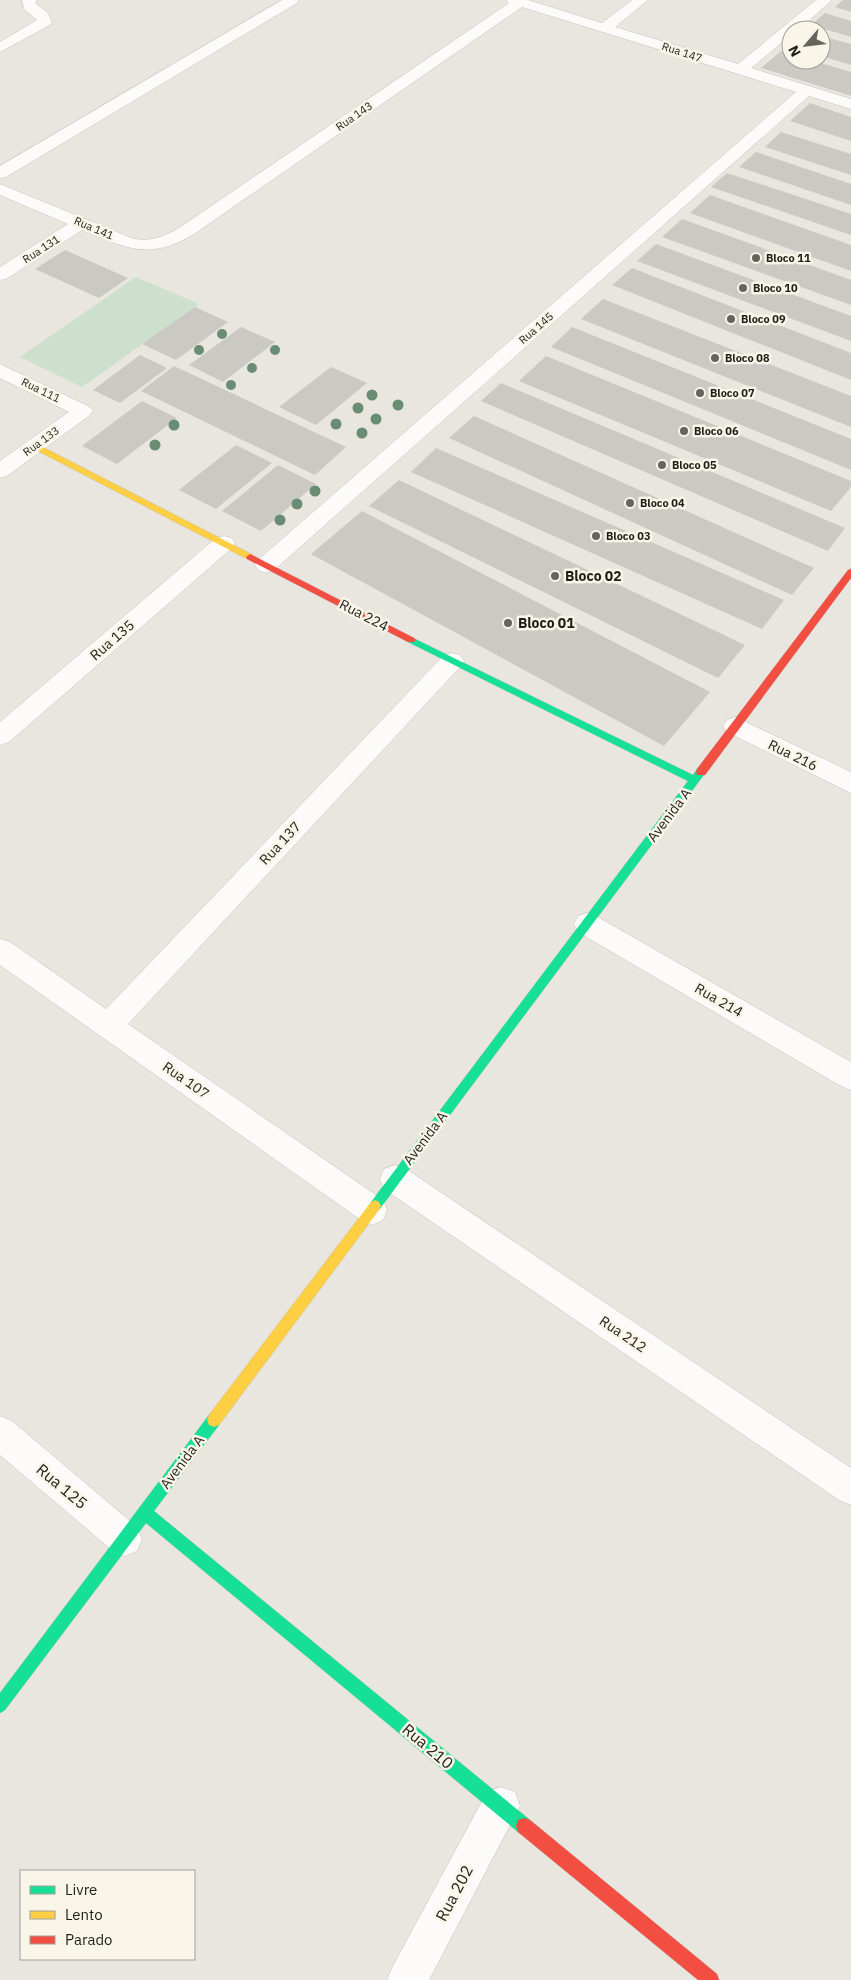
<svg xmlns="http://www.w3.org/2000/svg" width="851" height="1980" font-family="'IBM Plex Sans',sans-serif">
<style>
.green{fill:#cce0cd}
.building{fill:#cac9c4}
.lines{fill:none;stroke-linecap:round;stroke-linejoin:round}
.street-casing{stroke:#c5c3be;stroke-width:1}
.fast-casing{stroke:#c5c3be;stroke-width:1}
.slow-casing{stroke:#c5c3be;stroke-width:1}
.jam-casing{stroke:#c5c3be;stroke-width:1}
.street{fill:#fcfbfa;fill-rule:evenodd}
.fast{fill:#16e098;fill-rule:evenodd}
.slow{fill:#ffcf43;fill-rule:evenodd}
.jam{fill:#f24e42;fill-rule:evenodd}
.tree{fill:#688d74}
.poi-dot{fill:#66645f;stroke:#f9f5e8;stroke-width:2}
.labels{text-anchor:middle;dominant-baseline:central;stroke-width:5;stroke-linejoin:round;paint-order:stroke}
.far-street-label{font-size:11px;fill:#201e1a;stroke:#f9f5e8}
.far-poi-label{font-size:11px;font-weight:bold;fill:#201e1a;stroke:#f9f5e8;text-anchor:start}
.poi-label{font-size:14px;font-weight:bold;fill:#201e1a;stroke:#f9f5e8;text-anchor:start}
.street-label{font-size:14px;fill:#201e1a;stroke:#f9f5e8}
.near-street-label{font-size:16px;fill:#201e1a;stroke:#f9f5e8}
</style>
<rect width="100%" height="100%" fill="#e8e6df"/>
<polygon class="green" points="136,277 199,304 82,387 20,357"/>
<g class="building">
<polygon points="843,0 851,0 851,12 835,7"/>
<polygon points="825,13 851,21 851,37 811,25"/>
<polygon points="821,36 851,44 851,65 821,56"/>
<polygon points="781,51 791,54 791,60 811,60 851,72 851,96 761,68"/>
<polygon points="810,103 851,117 851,141 790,121"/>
<polygon points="781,132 851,154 851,175 765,147"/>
<polygon points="756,152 851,184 851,205 739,167"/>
<polygon points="727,173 851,214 851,235 711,187"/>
<polygon points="710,195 851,245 851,271 690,213"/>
<polygon points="682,219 851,280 851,305 662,237"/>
<polygon points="656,244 851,316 851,341 637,261"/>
<polygon points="65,250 128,278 99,298 35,269"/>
<polygon points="632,268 851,353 851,380 612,285"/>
<polygon points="603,299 851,396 851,427 581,319"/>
<polygon points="195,307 228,322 176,360 142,344"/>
<polygon points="241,327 275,342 223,382 189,365"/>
<polygon points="572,327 851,439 851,470 551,347"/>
<polygon points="140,355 167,368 120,403 93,390"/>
<polygon points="546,356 851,481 851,487 831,511 519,381"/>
<polygon points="174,366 346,447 315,475 141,391"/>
<polygon points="331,367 367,383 316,425 279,407"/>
<polygon points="501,383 845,528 828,551 481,401"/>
<polygon points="142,401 177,418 117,464 82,446"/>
<polygon points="474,416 814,568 792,595 449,438"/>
<polygon points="236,445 272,463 216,509 179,490"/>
<polygon points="436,448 784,600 762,629 411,472"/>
<polygon points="278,465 316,484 261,531 222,511"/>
<polygon points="399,480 745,645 718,678 369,506"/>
<polygon points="362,511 710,692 664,746 311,554"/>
</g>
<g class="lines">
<g class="street-casing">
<g id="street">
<polygon points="22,0 36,0 36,4 48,13 52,22 50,25 0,52 0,42 37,20 24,9"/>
<polygon points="282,0 299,0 297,3 6,177 0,178 0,166"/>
<path d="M506,0H528L602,23L632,0H648L615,27L738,64L816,0H832L798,30H791V35L751,68L851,99V109L809,96L274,570L266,573L258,570L255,565L258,560L796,92L522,7L194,234C150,261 126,248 82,230L6,279L0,280V267L68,224L0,195V184L134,239C153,242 166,236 182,226L509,3Z"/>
<polygon points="0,364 90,407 93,411 90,415 7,476 0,478 0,461 69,412 0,378"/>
<polygon points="224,536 232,538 235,543 232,548 9,742 0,745 0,722 216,538"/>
<polygon points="452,653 460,655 464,661 460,667 128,1024 383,1200 387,1210 383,1220 372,1225 361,1220 0,965 0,939 10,942 106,1009 444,655"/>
<polygon points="735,717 851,772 851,793 727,732 723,726 727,720"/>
<polygon points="587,913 596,916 851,1062 851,1090 841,1086 578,932 574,924 578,916"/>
<polygon points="395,1165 406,1169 851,1468 851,1505 839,1500 384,1189 380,1179 384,1169"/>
<polygon points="0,1416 12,1421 137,1527 142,1539 137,1551 125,1556 113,1551 0,1455"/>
<polygon points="501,1787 515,1792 520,1806 429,1980 387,1980 393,1966 487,1792"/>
</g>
</g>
<g class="fast-casing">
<g id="fast">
<polygon points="411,637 693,775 697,769 701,768 706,772 379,1210 375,1212 371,1210 369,1206 371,1202 688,781 408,642 406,640"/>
<polygon points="214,1413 219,1415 221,1420 219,1425 154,1511 530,1820 532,1826 530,1832 524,1834 518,1832 146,1523 5,1710 0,1713 0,1693 209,1415"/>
</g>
</g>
<g class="slow-casing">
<g id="slow">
<polygon points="35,443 253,555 254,557 253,559 247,559 32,448 31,446"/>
<polygon points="375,1200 379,1202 381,1206 379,1210 219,1425 214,1427 209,1425 207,1420 209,1415 371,1202"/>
</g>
</g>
<g class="jam-casing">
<g id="jam">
<polygon points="250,554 414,638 416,640 414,642 408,642 247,559 246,557"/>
<polygon points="851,569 851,578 705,775 697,775 696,772 697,769 848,570"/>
<polygon points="524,1818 530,1820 717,1974 719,1980 698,1980 518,1832 516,1826 518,1820"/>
</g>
</g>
<use href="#street" class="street"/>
<use href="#fast" class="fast"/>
<use href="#slow" class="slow"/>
<use href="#jam" class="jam"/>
</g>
<g class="tree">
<circle cx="222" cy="334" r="5"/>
<circle cx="199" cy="350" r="5"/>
<circle cx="275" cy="350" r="5"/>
<circle cx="252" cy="368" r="5"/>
<circle cx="231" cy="385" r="5"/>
<circle cx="372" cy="395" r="5.5"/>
<circle cx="398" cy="405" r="5.5"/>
<circle cx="358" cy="408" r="5.5"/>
<circle cx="376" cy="419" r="5.5"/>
<circle cx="336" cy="424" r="5.5"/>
<circle cx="174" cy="425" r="5.5"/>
<circle cx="362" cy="433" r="5.5"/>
<circle cx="155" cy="445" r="5.5"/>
<circle cx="315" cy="491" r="5.5"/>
<circle cx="297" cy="504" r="5.5"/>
<circle cx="280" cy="520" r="5.5"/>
</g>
<g class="poi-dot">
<circle cx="756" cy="258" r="5"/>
<circle cx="743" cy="288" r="5"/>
<circle cx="731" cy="319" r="5"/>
<circle cx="715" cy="358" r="5"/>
<circle cx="700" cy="393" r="5"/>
<circle cx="684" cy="431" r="5"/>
<circle cx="662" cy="465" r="5"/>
<circle cx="630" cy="503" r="5"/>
<circle cx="596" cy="536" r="5"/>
<circle cx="555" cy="576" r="5"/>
<circle cx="508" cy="623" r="5"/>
</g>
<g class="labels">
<g class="far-street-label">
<text transform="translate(682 52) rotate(18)">Rua 147</text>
<text transform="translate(354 116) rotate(-35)">Rua 143</text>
<text transform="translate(94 228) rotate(23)">Rua 141</text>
<text transform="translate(41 249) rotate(-33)">Rua 131</text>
<text transform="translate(536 328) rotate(-41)">Rua 145</text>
<text transform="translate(41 390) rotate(26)">Rua 111</text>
<text transform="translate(41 441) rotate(-36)">Rua 133</text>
</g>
<g class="far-poi-label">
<text x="766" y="258">Bloco 11</text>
<text x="753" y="288">Bloco 10</text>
<text x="741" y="319">Bloco 09</text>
<text x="725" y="358">Bloco 08</text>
<text x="710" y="393">Bloco 07</text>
<text x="694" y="431">Bloco 06</text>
<text x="672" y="465">Bloco 05</text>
<text x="640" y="503">Bloco 04</text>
<text x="606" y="536">Bloco 03</text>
</g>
<g class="poi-label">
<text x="565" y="576">Bloco 02</text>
<text x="518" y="623">Bloco 01</text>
</g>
<g class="street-label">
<text transform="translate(364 615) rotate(27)">Rua 224</text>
<text transform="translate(112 640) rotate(-41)">Rua 135</text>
<text transform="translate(793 755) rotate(26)">Rua 216</text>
<text transform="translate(669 815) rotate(-53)">Avenida A</text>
<text transform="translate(280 843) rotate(-47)">Rua 137</text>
<text transform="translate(719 1000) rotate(30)">Rua 214</text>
<text transform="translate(186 1080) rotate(35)">Rua 107</text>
<text transform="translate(425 1138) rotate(-53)">Avenida A</text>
<text transform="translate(623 1334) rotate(34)">Rua 212</text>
<text transform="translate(182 1462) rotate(-53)">Avenida A</text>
</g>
<g class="near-street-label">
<text transform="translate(62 1486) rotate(40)">Rua 125</text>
<text transform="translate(428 1746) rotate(40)">Rua 210</text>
<text transform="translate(454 1893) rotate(-62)">Rua 202</text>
</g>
</g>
<rect x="20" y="1870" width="175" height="90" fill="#f9f5e8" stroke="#a29f96"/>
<rect x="30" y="1886" width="25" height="8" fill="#16e098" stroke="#a29f96"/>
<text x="65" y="1895" font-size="15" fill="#201e1a">Livre</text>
<rect x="30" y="1911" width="25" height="8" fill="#ffcf43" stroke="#a29f96"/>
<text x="65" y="1920" font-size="15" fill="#201e1a">Lento</text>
<rect x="30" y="1936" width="25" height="8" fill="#f24e42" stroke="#a29f96"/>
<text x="65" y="1945" font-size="15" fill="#201e1a">Parado</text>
<g transform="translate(806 45) rotate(242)"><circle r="24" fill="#f9f5e8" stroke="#a29f96"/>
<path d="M0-4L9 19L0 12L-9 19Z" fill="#66645f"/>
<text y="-8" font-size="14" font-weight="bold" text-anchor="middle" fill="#201e1a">N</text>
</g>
</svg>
